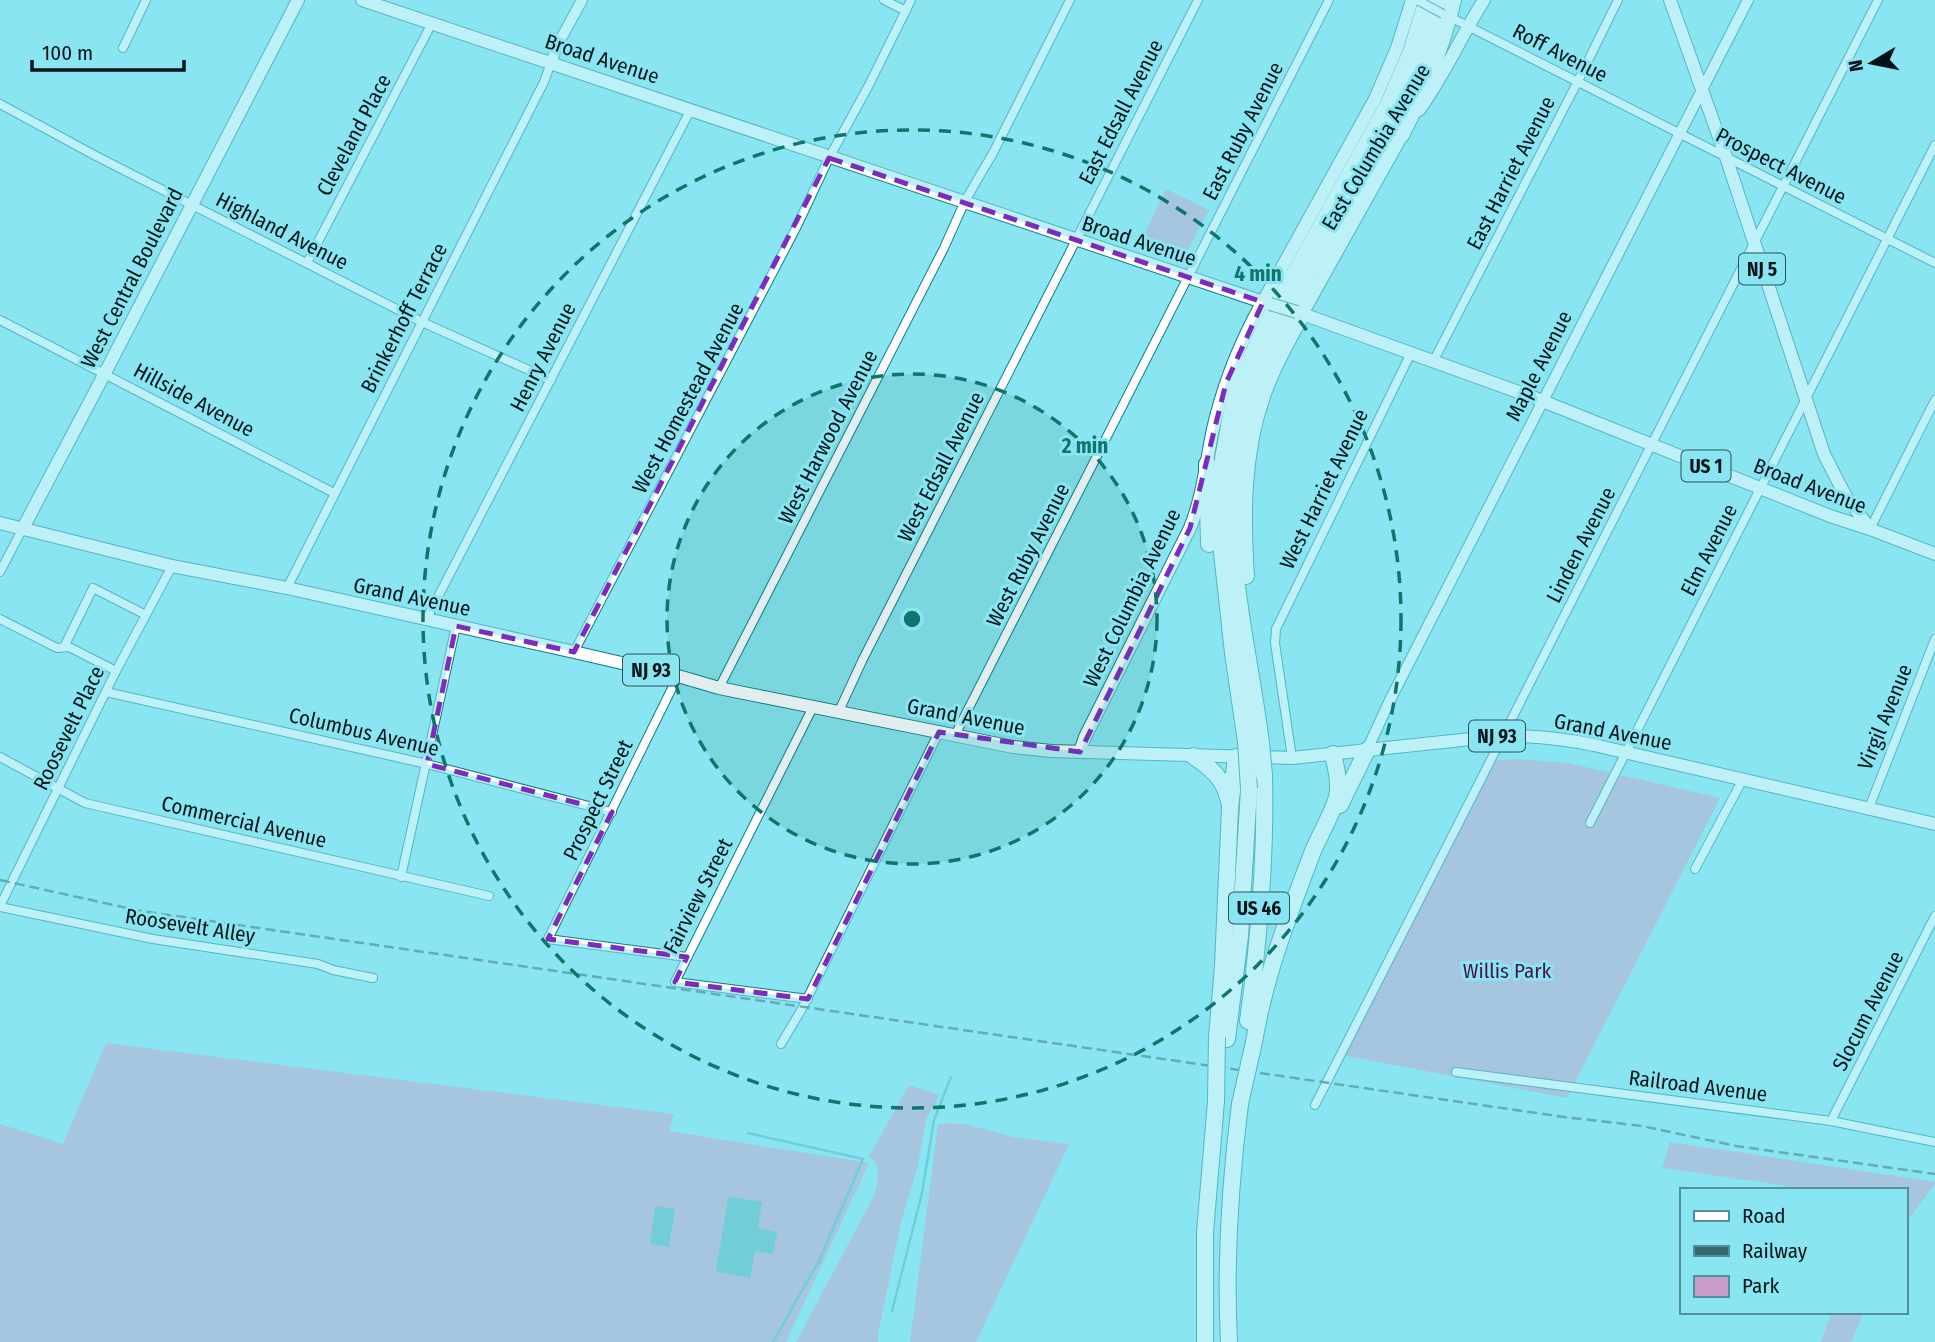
<svg xmlns="http://www.w3.org/2000/svg" width="1935" height="1342" font-family="'Fira Sans Condensed',sans-serif">
<style>
.green{fill:#ca9dca}
.water{fill:#55b1bd}
.lines{fill:none;stroke-linecap:round;stroke-linejoin:round}
.stream{stroke:#55b1bd;stroke-width:2.5}
.minor-casing{stroke:#107d88;stroke-width:10}
.tertiary-casing{stroke:#107d88;stroke-width:12}
.secondary-casing{stroke:#107d88;stroke-width:14}
.primary-casing{stroke:#107d88;stroke-width:14}
.motorway-casing{stroke:#107d88;stroke-width:18}
.minor{stroke:#fff;stroke-width:8}
.tertiary{stroke:#fff;stroke-width:10}
.secondary{stroke:#fff;stroke-width:12}
.primary{stroke:#fff;stroke-width:12}
.motorway{stroke:#fff;stroke-width:16}
.rail{stroke:#36676e;stroke-width:2.5;stroke-dasharray:10 5;stroke-linecap:butt}
.minor-bridge-casing{stroke:#107d88;stroke-width:10;stroke-linecap:butt}
.primary-bridge-casing{stroke:#107d88;stroke-width:14;stroke-linecap:butt}
.motorway-bridge-casing{stroke:#107d88;stroke-width:18;stroke-linecap:butt}
.minor-bridge{stroke:#fff;stroke-width:8}
.primary-bridge{stroke:#fff;stroke-width:12}
.motorway-bridge{stroke:#fff;stroke-width:16}
.marked{fill:none;stroke:#7b2cbf;stroke-width:5;stroke-dasharray:14 9;stroke-linejoin:round}
.ring{fill:none;stroke:#0f766e;stroke-width:3.5;stroke-dasharray:12 9}
.labels{text-anchor:middle;dominant-baseline:central;stroke-width:6;stroke-linejoin:round;paint-order:stroke}
.shield{fill:#89e5f1;stroke:#295359;stroke-width:2}
.shield-label{font-size:19px;font-weight:bold;fill:#001418}
.street-label{font-size:21px;fill:#001418;stroke:#89e5f1}
.park-label{font-size:21px;fill:#4d114f;stroke:#89e5f1}
.centre{fill:#0f766e;stroke:#89e5f1;stroke-width:3.5}
.ring-label{font-size:21px;text-anchor:middle;font-weight:bold;fill:#0f766e;stroke:#89e5f1;stroke-width:6;stroke-linejoin:round;paint-order:stroke}
</style>
<rect width="100%" height="100%" fill="#89e5f1"/>
<g class="green">
<polygon points="1166,189 1209,210 1184,257 1140,243"/>
<polygon points="1516,759 1568,763 1720,798 1567,1098 1337,1054 1493,761"/>
<polygon points="106,1043 674,1114 669,1131 869,1163 786,1342 0,1342 0,1124 63,1144"/>
<path d="M909,1085L939,1095L926,1120L918,1165L901,1222L878,1334V1342H796L874,1196C877,1182 883,1166 869,1156Z"/>
<polygon points="948,1123 969,1125 1013,1137 1069,1144 976,1342 910,1342 938,1125"/>
<polygon points="1670,1142 1935,1182 1935,1184 1905,1224 1905,1190 1814,1190 1662,1168"/>
<polygon points="1832,1312 1864,1312 1851,1342 1821,1342"/>
</g>
<g class="water">
<polygon points="730,1197 762,1202 758,1228 777,1232 773,1254 755,1251 750,1278 718,1272 716,1270 728,1199"/>
<polygon points="655,1206 675,1209 669,1247 650,1244"/>
</g>
<g class="lines">
<g class="stream">
<polyline points="748,1133 863,1159 819,1261 773,1342"/>
<polyline points="892,1311 922,1193 934,1120 951,1077"/>
</g>
<g class="minor-casing">
<g id="minor">
<polyline points="884,0 906,11"/>
<polyline points="1448,16 1935,263"/>
<polyline points="123,48 146,0"/>
<polyline points="0,104 96,156 422,322 551,380"/>
<polyline points="307,263 432,23"/>
<polyline points="0,320 334,493"/>
<polyline points="1434,360 1578,81 1618,0"/>
<polyline points="1870,529 1935,400"/>
<polyline points="0,572 23,528"/>
<polyline points="287,588 544,82 551,63"/>
<polyline points="0,619 57,648 69,647 116,671"/>
<polyline points="426,620 691,109"/>
<polyline points="64,647 93,588 146,615"/>
<polyline points="574,652 796,228 829,158 869,85 911,0"/>
<polyline points="678,676 548,939 687,957"/>
<polyline points="719,688 944,248 965,201 993,153 1070,0"/>
<polyline points="106,692 427,764 612,812"/>
<polyline points="839,711 863,659 1198,0"/>
<polyline points="955,735 1329,0"/>
<polyline points="0,757 85,803 489,896"/>
<polyline points="1292,758 1275,643 1276,629 1411,353"/>
<polyline points="1869,808 1935,639"/>
<polyline points="1590,823 1935,145"/>
<polyline points="1695,869 1743,779"/>
<polyline points="401,877 456,626"/>
<polyline points="0,906 116,671 172,566"/>
<polyline points="0,907 153,939 318,964 333,970 373,978"/>
<polyline points="808,999 675,982 813,707"/>
<polyline points="781,1044 803,1007 939,732"/>
<polyline points="1456,1072 1831,1121 1935,1142"/>
<polyline points="1315,1105 1878,0"/>
<polyline points="1831,1121 1935,916"/>
</g>
</g>
<g class="tertiary-casing">
<g id="tertiary">
<polyline points="551,63 557,46 582,0"/>
<polyline points="1367,750 1390,700 1748,0"/>
</g>
</g>
<g class="secondary-casing">
<g id="secondary">
<polyline points="362,0 1263,302"/>
<polyline points="23,528 105,373 298,0"/>
</g>
</g>
<g class="primary-casing">
<g id="primary">
<polyline points="1670,0 1726,157 1824,454 1845,495 1870,529"/>
<path d="M1419,110C1444,76 1461,36 1484,0"/>
<polyline points="1297,312 1535,398 1830,516 1870,529 1935,554"/>
<polyline points="1302,314 1406,128"/>
<path d="M0,523L172,566L287,588L574,652L678,676L719,688L1013,747L1051,751L1292,758L1490,737C1525,734 1560,738 1594,745L1935,824"/>
<path d="M1080,752L1085,737L1190,528C1203,496 1206,462 1213,429C1222,390 1236,353 1254,318L1375,99L1397,48L1412,0"/>
</g>
</g>
<g class="motorway-casing">
<g id="motorway">
<path d="M1401,135C1424,91 1442,47 1453,0"/>
<polyline points="1207,464 1209,544"/>
<path d="M1246,576C1242,516 1242,453 1262,396C1272,367 1287,340 1302,314"/>
<polyline points="1246,742 1233,653 1219,525 1221,470 1231,415 1241,380 1264,329 1389,103 1411,52 1427,0"/>
<path d="M1261,743C1249,645 1219,542 1237,443C1249,382 1278,330 1307,277C1357,188 1415,100 1439,0"/>
<path d="M1193,756C1211,768 1225,779 1229,802"/>
<polyline points="1340,805 1367,750"/>
<path d="M1248,1021C1259,940 1266,857 1264,775"/>
<polyline points="1217,1037 1223,966 1230,808 1236,757"/>
<polyline points="1227,1039 1240,936 1249,789"/>
<path d="M1254,1042C1265,976 1289,914 1313,851C1320,835 1333,812 1337,797C1340,783 1336,768 1333,754"/>
<polyline points="1205,1342 1205,1232 1216,1101"/>
<path d="M1229,1342C1225,1263 1230,1183 1240,1104"/>
</g>
</g>
<use href="#minor" class="minor"/>
<use href="#tertiary" class="tertiary"/>
<use href="#secondary" class="secondary"/>
<use href="#primary" class="primary"/>
<use href="#motorway" class="motorway"/>
<polyline class="rail" points="0,880 141,911 1564,1117 1642,1126 1736,1146 1935,1174"/>
<g class="minor-bridge-casing">
<polyline id="minor-bridge" points="1419,1 1443,14"/>
</g>
<g class="primary-bridge-casing">
<polyline id="primary-bridge" points="1270,304 1297,312"/>
</g>
<g class="motorway-bridge-casing">
<g id="motorway-bridge">
<polyline points="1246,742 1249,789"/>
<polyline points="1261,743 1264,775"/>
<polyline points="1216,1101 1217,1037"/>
<polyline points="1240,1104 1254,1042"/>
</g>
</g>
<use href="#minor-bridge" class="minor-bridge"/>
<use href="#primary-bridge" class="primary-bridge"/>
<use href="#motorway-bridge" class="motorway-bridge"/>
</g>
<path d="M0 0H1935V1342H0ZM829,158L1263,302L1226,383L1190,528L1080,752L939,732L808,999L675,982L687,957L548,939L612,812L427,764L456,626L574,652Z" fill="#89e5f1" fill-opacity=".55" fill-rule="evenodd"/>
<path class="marked" d="M829,158L1263,302L1226,383L1190,528L1080,752L939,732L808,999L675,982L687,957L548,939L612,812L427,764L456,626L574,652Z"/>
<circle cx="912" cy="619" r="245" fill="#0f766e" fill-opacity=".12"/>
<g class="ring">
<circle cx="912" cy="619" r="245"/>
<circle cx="912" cy="619" r="489"/>
</g>
<g class="labels">
<g class="shield">
<rect x="1739" y="253.5" width="46" height="31" rx="5"/>
<rect x="1681.5" y="450.5" width="49" height="31" rx="5"/>
<rect x="623" y="654.5" width="56" height="31" rx="5"/>
<rect x="1469" y="720.5" width="56" height="31" rx="5"/>
<rect x="1229" y="892.5" width="60" height="31" rx="5"/>
</g>
<g class="shield-label">
<text x="1762" y="269">NJ 5</text>
<text x="1706" y="466">US 1</text>
<text x="651" y="670">NJ 93</text>
<text x="1497" y="736">NJ 93</text>
<text x="1259" y="908">US 46</text>
</g>
<g class="street-label">
<text transform="translate(1560 53) rotate(27)">Roff Avenue</text>
<text transform="translate(602 59) rotate(18)">Broad Avenue</text>
<text transform="translate(1121 112) rotate(-63)">East Edsall Avenue</text>
<text transform="translate(1243 131) rotate(-63)">East Ruby Avenue</text>
<text transform="translate(354 135) rotate(-62)">Cleveland Place</text>
<text transform="translate(1376 147) rotate(-59)">East Columbia Avenue</text>
<text transform="translate(1781 166) rotate(27)">Prospect Avenue</text>
<text transform="translate(1511 173) rotate(-63)">East Harriet Avenue</text>
<text transform="translate(282 231) rotate(27)">Highland Avenue</text>
<text transform="translate(1139 241) rotate(18)">Broad Avenue</text>
<text transform="translate(132 278) rotate(-63)">West Central Boulevard</text>
<text transform="translate(404 318) rotate(-63)">Brinkerhoff Terrace</text>
<text transform="translate(543 357) rotate(-63)">Henry Avenue</text>
<text transform="translate(1539 366) rotate(-63)">Maple Avenue</text>
<text transform="translate(688 398) rotate(-62)">West Homestead Avenue</text>
<text transform="translate(194 400) rotate(28)">Hillside Avenue</text>
<text transform="translate(828 437) rotate(-63)">West Harwood Avenue</text>
<text transform="translate(941 467) rotate(-63)">West Edsall Avenue</text>
<text transform="translate(1810 486) rotate(21)">Broad Avenue</text>
<text transform="translate(1324 489) rotate(-64)">West Harriet Avenue</text>
<text transform="translate(1581 545) rotate(-63)">Linden Avenue</text>
<text transform="translate(1709 550) rotate(-63)">Elm Avenue</text>
<text transform="translate(1028 555) rotate(-63)">West Ruby Avenue</text>
<text transform="translate(412 597) rotate(12)">Grand Avenue</text>
<text transform="translate(1132 598) rotate(-64)">West Columbia Avenue</text>
<text transform="translate(966 717) rotate(11)">Grand Avenue</text>
<text transform="translate(1885 717) rotate(-68)">Virgil Avenue</text>
<text transform="translate(69 728) rotate(-64)">Roosevelt Place</text>
<text transform="translate(364 732) rotate(13)">Columbus Avenue</text>
<text transform="translate(1613 732) rotate(11)">Grand Avenue</text>
<text transform="translate(598 800) rotate(-64)">Prospect Street</text>
<text transform="translate(244 822) rotate(13)">Commercial Avenue</text>
<text transform="translate(698 896) rotate(-63)">Fairview Street</text>
<text transform="translate(190 926) rotate(9)">Roosevelt Alley</text>
<text transform="translate(1868 1011) rotate(-63)">Slocum Avenue</text>
<text transform="translate(1698 1086) rotate(7)">Railroad Avenue</text>
</g>
<g class="park-label">
<text x="1507" y="971">Willis Park</text>
</g>
</g>
<circle cx="912" cy="619" r="10" class="centre"/>
<g class="ring-label">
<text x="1258" y="281">4 min</text>
<text x="1085" y="453">2 min</text>
</g>
<rect x="1680" y="1188" width="228" height="126" fill="#89e5f1" stroke="#52919a" stroke-width="2"/>
<rect x="1694" y="1211" width="35" height="10" fill="#ffffff" stroke="#52919a" stroke-width="2"/>
<text x="1742" y="1223" font-size="21" fill="#001418">Road</text>
<rect x="1694" y="1246" width="35" height="10" fill="#36676e" stroke="#52919a" stroke-width="2"/>
<text x="1742" y="1258" font-size="21" fill="#001418">Railway</text>
<rect x="1694" y="1276" width="35" height="21" fill="#ca9dca" stroke="#52919a" stroke-width="2"/>
<text x="1742" y="1293" font-size="21" fill="#001418">Park</text>
<g transform="translate(1872 63) rotate(260)" stroke="#89e5f1" stroke-width="5" paint-order="stroke">
<path d="M0-5L12 26L0 18L-12 26Z" fill="#001418"/>
<text y="-10" font-size="19" font-weight="bold" text-anchor="middle" fill="#001418">N</text>
</g>
<path d="M32 60v10h152v-10" fill="none" stroke="#001418" stroke-width="3.5"/>
<text x="42" y="60" font-size="21" fill="#001418" stroke="#89e5f1" stroke-width="5" paint-order="stroke">100 m</text>
</svg>
